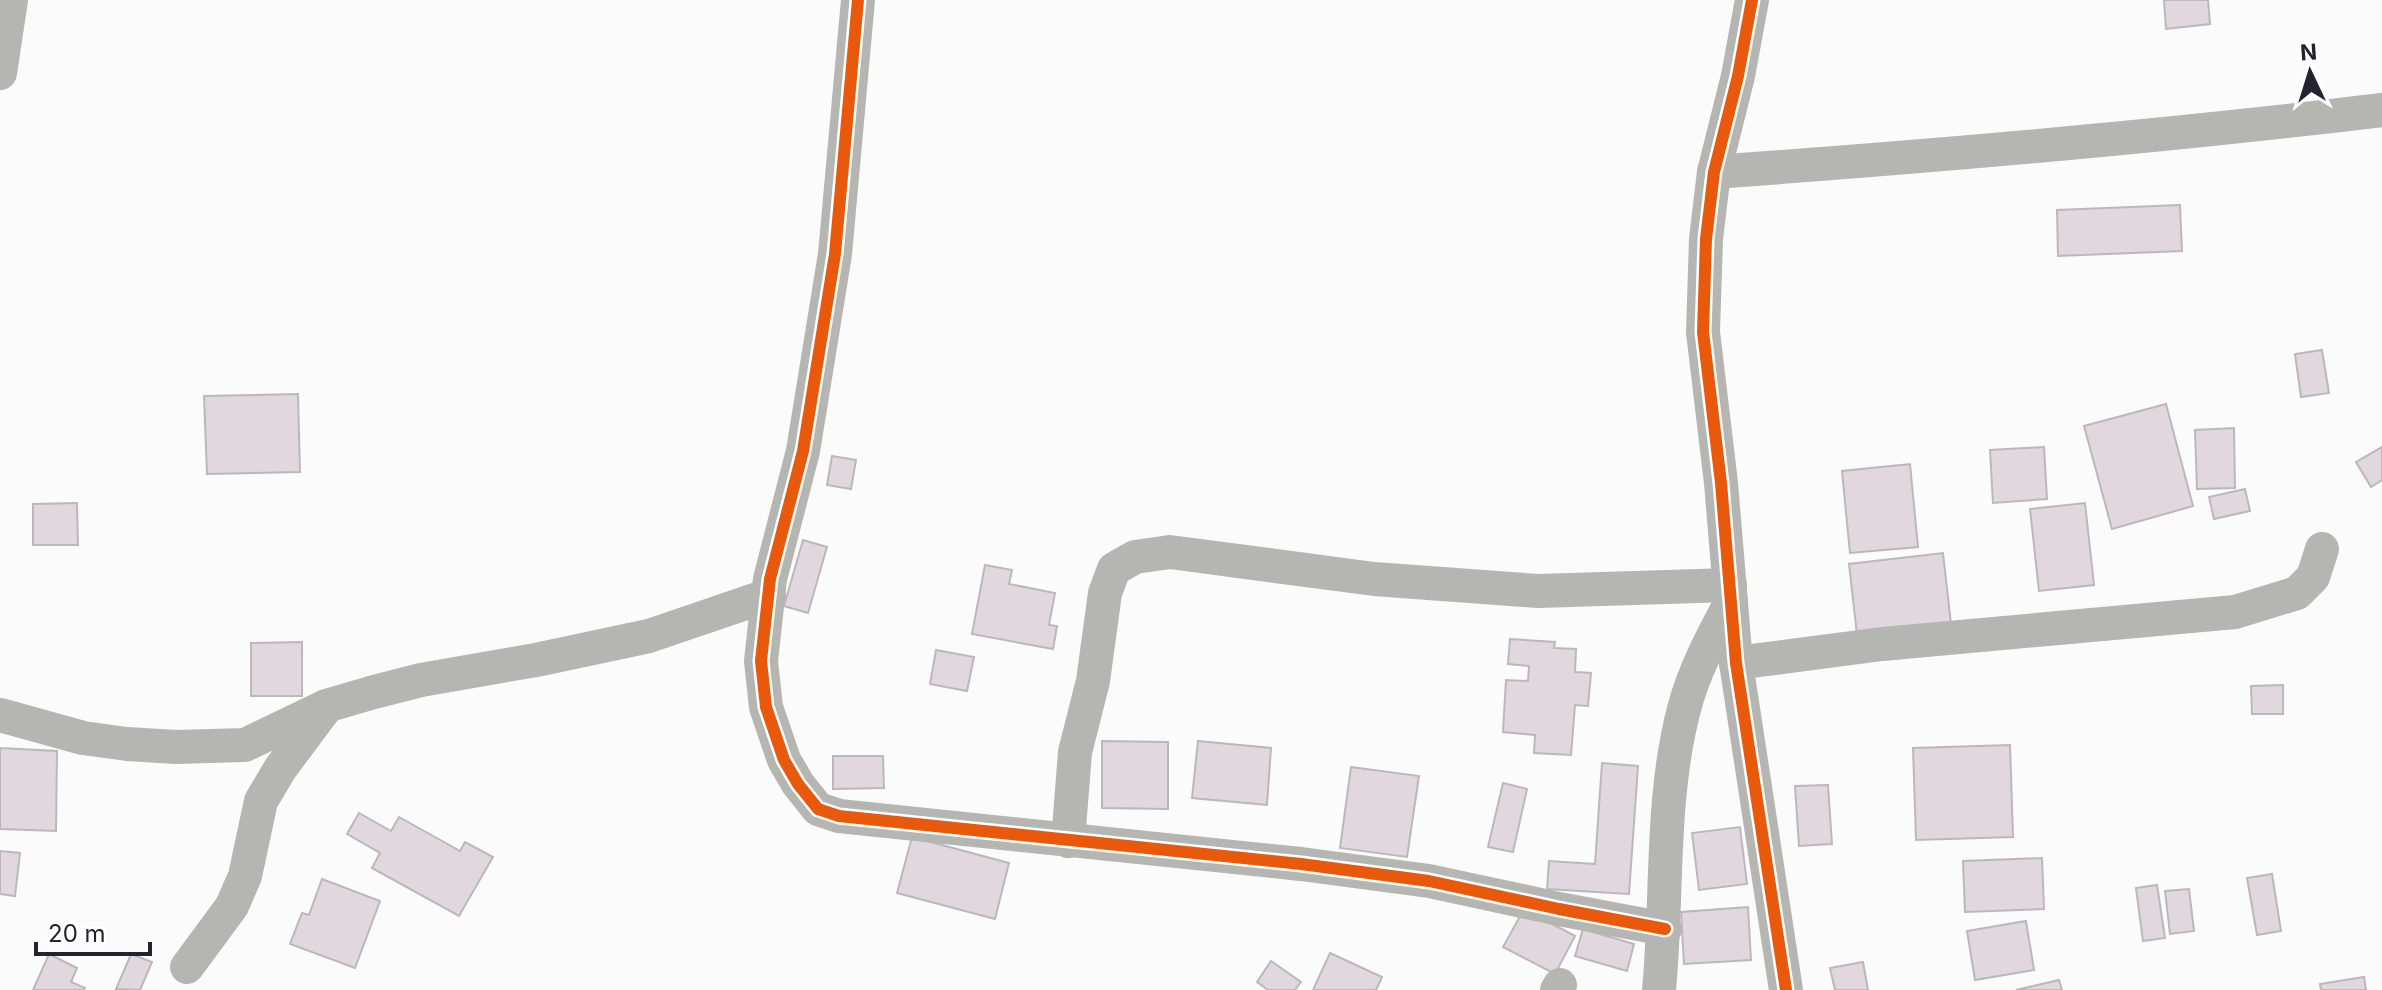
<svg xmlns="http://www.w3.org/2000/svg" width="2382" height="990" font-family="Inter,sans-serif">
<style>
.building{fill:#e0d8de;stroke:#bcb7bb;stroke-width:2}
.lines{fill:none;stroke-linecap:round;stroke-linejoin:round}
.minor{stroke:#b5b5b1;stroke-width:34}
.cycleway-casing{stroke:#fff;stroke-width:17}
.cycleway{stroke:#e8590c;stroke-width:12}
</style>
<rect width="100%" height="100%" fill="#fbfbfb"/>
<g class="building">
<polygon points="2164,0 2208,0 2210,24 2166,29"/>
<polygon points="2180,205 2182,251 2058,256 2057,210"/>
<polygon points="2322,350 2329,393 2301,397 2295,354"/>
<polygon points="298,394 300,472 207,474 204,396"/>
<polygon points="2166,404 2193,506 2112,529 2084,426"/>
<polygon points="2234,428 2235,488 2197,489 2195,430"/>
<polygon points="2044,447 2047,499 1993,503 1990,450"/>
<polygon points="2382,447 2382,480 2371,487 2356,462"/>
<polygon points="832,456 856,460 851,489 827,485"/>
<polygon points="1910,464 1918,547 1850,553 1842,471"/>
<polygon points="2245,489 2250,511 2214,519 2209,497"/>
<polygon points="77,503 78,545 33,545 33,504"/>
<polygon points="2085,503 2094,585 2039,591 2030,509"/>
<polygon points="803,540 827,547 808,613 784,606"/>
<polygon points="1943,553 1951,624 1857,635 1849,564"/>
<polygon points="985,565 1012,570 1009,584 1055,593 1049,625 1057,626 1053,649 972,634"/>
<polygon points="1510,639 1555,642 1554,648 1576,649 1575,672 1591,673 1588,706 1575,705 1571,755 1534,753 1535,735 1503,732 1506,680 1528,681 1529,666 1508,664"/>
<polygon points="302,642 302,696 251,696 251,643"/>
<polygon points="936,650 974,657 967,691 930,684"/>
<polygon points="2283,685 2283,714 2252,714 2251,686"/>
<polygon points="1102,741 1168,742 1168,809 1102,808"/>
<polygon points="1198,741 1271,748 1267,805 1192,798"/>
<polygon points="2010,745 2013,837 1916,840 1913,748"/>
<polygon points="0,748 57,751 56,831 0,829"/>
<polygon points="833,756 883,756 884,788 833,789"/>
<polygon points="1602,763 1638,766 1629,894 1547,889 1549,861 1595,864"/>
<polygon points="1351,767 1419,776 1407,857 1340,848"/>
<polygon points="1503,783 1527,789 1513,852 1488,847"/>
<polygon points="1828,785 1832,844 1799,846 1795,786"/>
<polygon points="359,813 391,831 399,817 460,851 465,842 493,857 459,916 372,868 380,853 347,834"/>
<polygon points="1740,827 1747,884 1699,890 1692,833"/>
<polygon points="912,837 1009,863 995,919 897,893"/>
<polygon points="0,851 20,853 15,896 0,894"/>
<polygon points="2042,858 2044,909 1965,912 1963,861"/>
<polygon points="2272,874 2281,931 2257,935 2247,878"/>
<polygon points="322,879 380,901 355,968 290,944 302,913 309,915"/>
<polygon points="2157,885 2165,938 2143,941 2136,888"/>
<polygon points="2189,889 2194,931 2170,934 2165,891"/>
<polygon points="1748,907 1751,960 1684,964 1681,912"/>
<polygon points="1524,909 1575,936 1555,974 1503,947"/>
<polygon points="2026,921 2034,970 1975,980 1967,931"/>
<polygon points="1583,929 1634,944 1627,971 1575,956"/>
<polygon points="1330,953 1382,977 1376,990 1313,990"/>
<polygon points="49,954 77,968 71,982 85,988 84,990 33,990"/>
<polygon points="131,954 152,962 140,990 116,989"/>
<polygon points="1271,961 1301,982 1295,990 1268,990 1257,982"/>
<polygon points="1863,962 1868,990 1835,990 1830,968"/>
<polygon points="2364,977 2366,990 2321,990 2320,984"/>
<polygon points="2059,980 2062,990 2016,990"/>
</g>
<g class="lines">
<g class="minor">
<polyline points="858,0 835,254 803,451 770,579 761,661 766,707 784,760 798,784 818,809 839,816 1301,864 1429,881 1559,909 1665,929"/>
<polyline points="1752,0 1738,76 1714,172 1706,239 1703,332 1721,483 1736,663 1786,990"/>
<polyline points="0,73 11,0"/>
<path d="M1714,172C1937,156 2160,137 2382,110"/>
<polyline points="1736,663 1882,644 2235,612 2297,593 2313,577 2322,549"/>
<polyline points="0,715 83,738 127,744 176,747 245,745 326,706 374,692 421,680 536,660 649,636 769,595"/>
<polyline points="1068,841 1075,752 1093,681 1105,593 1114,569 1135,557 1170,552 1374,579 1538,591 1730,585"/>
<polyline points="187,967 232,906 245,876 261,801 280,769 324,710"/>
<polyline points="1557,990 1560,985"/>
<path d="M1659,990C1668,896 1660,801 1684,709C1694,671 1712,637 1731,602"/>
</g>
<g class="cycleway-casing">
<g id="cycleway">
<polyline points="858,0 835,254 803,451 770,579 761,661 766,707 784,760 798,784 818,809 839,816 1301,864 1429,881 1559,909 1665,929"/>
<polyline points="1752,0 1738,76 1714,172 1706,239 1703,332 1721,483 1736,663 1786,990"/>
</g>
</g>
<use href="#cycleway" class="cycleway"/>
</g>
<g transform="translate(2310 72) rotate(356)" stroke="#ffffff" stroke-width="6" paint-order="stroke">
<path d="M0-6L14 30L0 20L-14 30Z" fill="#24222f"/>
<text y="-12" font-size="22" font-weight="bold" text-anchor="middle" fill="#24222f">N</text>
</g>
<path d="M36 942v12h114v-12" fill="none" stroke="#24222f" stroke-width="4"/>
<text x="48" y="942" font-size="24" fill="#24222f" stroke="#ffffff" stroke-width="6" paint-order="stroke">20 m</text>
</svg>
